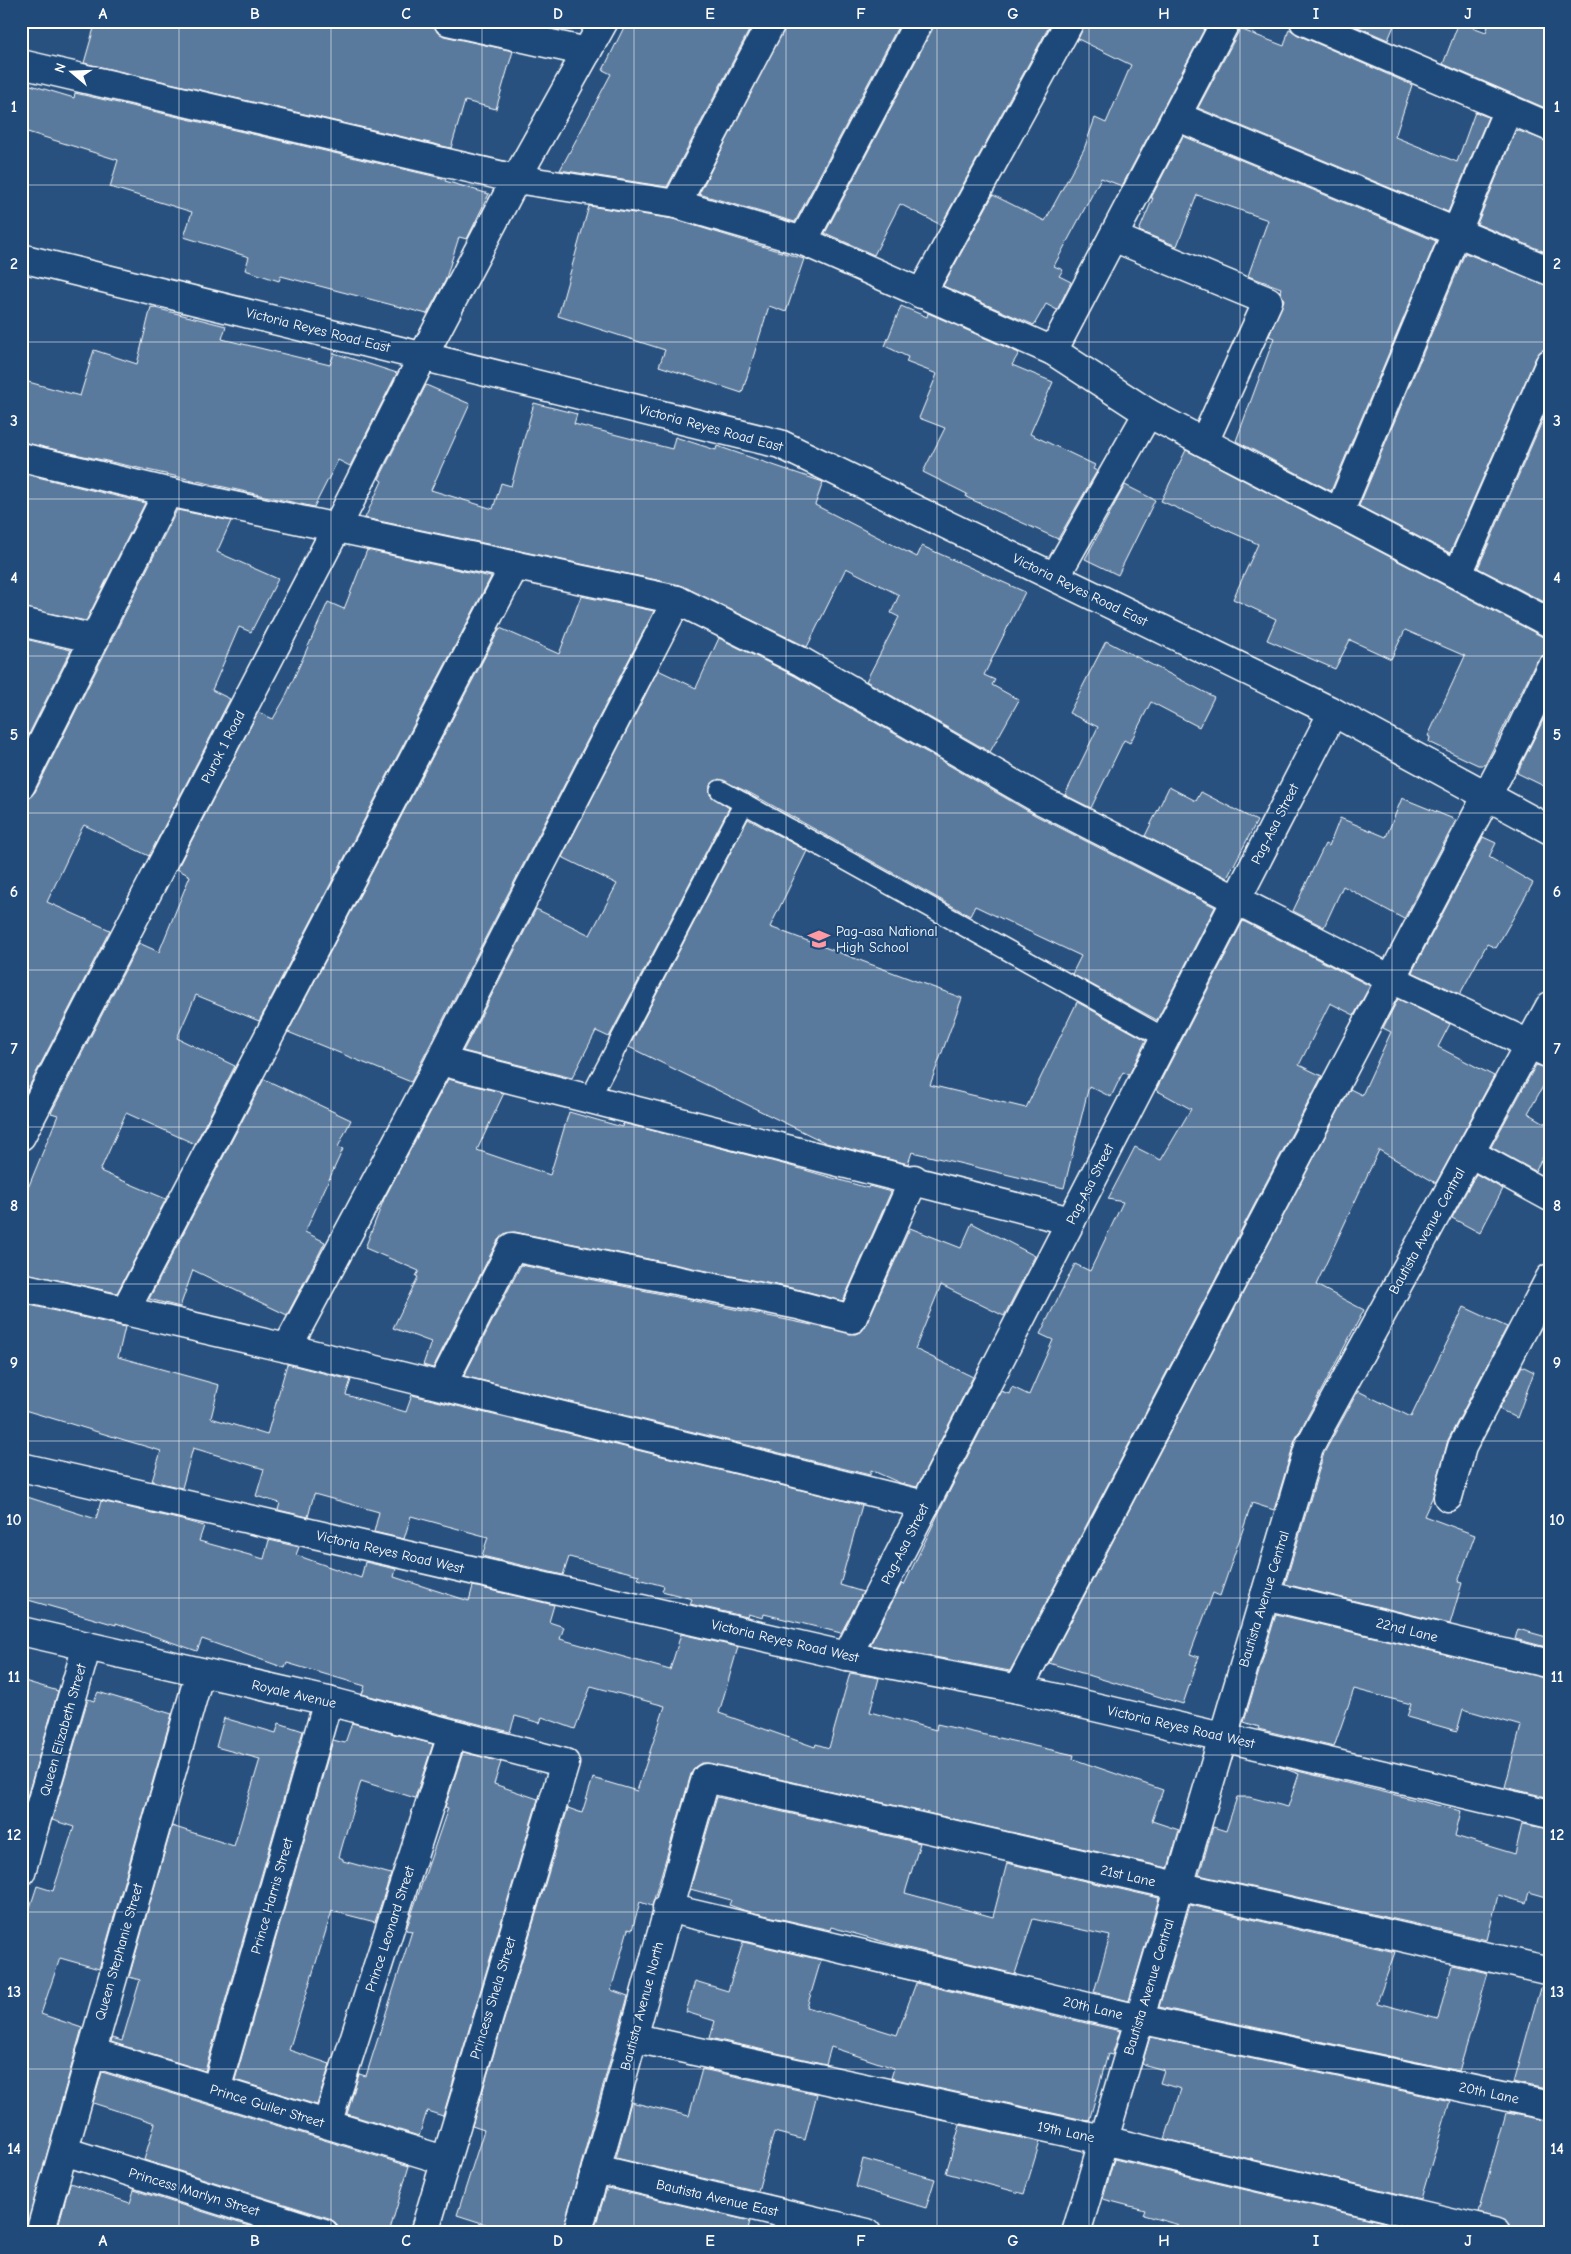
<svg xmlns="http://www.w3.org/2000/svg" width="1571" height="2254" font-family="'Comic Neue',sans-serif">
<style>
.building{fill:#5a7a9d;stroke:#fff}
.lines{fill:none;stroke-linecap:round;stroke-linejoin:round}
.service-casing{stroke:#fff;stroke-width:22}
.pedestrian-casing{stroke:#fff;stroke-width:31}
.minor-casing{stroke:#fff;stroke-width:31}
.tertiary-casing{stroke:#fff;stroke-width:31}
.service{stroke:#1f4a7a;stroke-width:19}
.pedestrian{stroke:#1f4a7a;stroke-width:28}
.minor{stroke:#1f4a7a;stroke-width:28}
.tertiary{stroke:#1f4a7a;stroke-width:28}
.grid{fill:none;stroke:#fff;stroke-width:1;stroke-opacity:0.55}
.labels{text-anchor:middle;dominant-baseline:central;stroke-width:4;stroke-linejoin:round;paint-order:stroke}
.street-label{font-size:14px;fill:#fff;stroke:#1f4a7a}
.poi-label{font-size:14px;fill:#fff;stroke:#1f4a7a;text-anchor:start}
.neatline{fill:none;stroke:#fff;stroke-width:2}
.grid-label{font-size:16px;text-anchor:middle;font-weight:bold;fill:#fff}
</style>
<rect width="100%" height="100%" fill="#28517f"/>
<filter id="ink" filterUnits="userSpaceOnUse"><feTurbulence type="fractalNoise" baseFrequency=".02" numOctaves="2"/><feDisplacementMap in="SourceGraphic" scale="10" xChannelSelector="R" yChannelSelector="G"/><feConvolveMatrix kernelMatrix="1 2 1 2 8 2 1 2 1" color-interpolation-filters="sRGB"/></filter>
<g filter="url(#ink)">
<g class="building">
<polygon points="96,21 433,21 437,32 444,36 513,51 496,109 465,101 451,148 84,63"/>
<polygon points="627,21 754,21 667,187 560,170 611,74 603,70"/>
<polygon points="787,21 901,21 795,222 699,194"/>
<polygon points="934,21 1052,21 941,225 900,204 874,255 825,233 933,28"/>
<polygon points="1086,21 1196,21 1206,26 1122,186 1101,178 1054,266 1063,270 1059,276 1071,282 1057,310 1046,304 1034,325 943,286 993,195 1045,221 1084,149 1095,118 1106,123 1131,65 1078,39"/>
<polygon points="1344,21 1396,21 1388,40"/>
<polygon points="1490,21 1550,21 1550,110 1443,64 1459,22 1486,32"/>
<polygon points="1240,29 1284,46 1289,29 1291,30 1298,35 1412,85 1395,137 1457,162 1475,112 1488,117 1448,212 1198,108"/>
<polygon points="21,82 74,98 75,93 446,179 445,181 489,194 467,239 459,237 445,281 427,314 281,276 279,281 245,270 249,257 184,237 192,212 110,187 118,160 21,130"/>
<polygon points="1516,130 1550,142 1550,254 1477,224"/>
<polygon points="1183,136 1436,241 1331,491 1236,441 1274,338 1269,336 1284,300 1280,291 1281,288 1248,276 1268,220 1197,195 1177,246 1139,231 1153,198 1151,198"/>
<polygon points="589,206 673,219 804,259 786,312 769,306 742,393 659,366 665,350 558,316"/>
<polygon points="1465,253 1550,286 1550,337 1546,348 1536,357 1450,553 1359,506"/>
<polygon points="901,306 927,317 928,313 1019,353 1012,365 1053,382 1030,434 1095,465 1093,469 1097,471 1058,539 966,497 967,494 923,472 945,428 919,418 937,374 906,362 908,357 885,346"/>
<polygon points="151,307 226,326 222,339 330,365 334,353 397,373 350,466 338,460 314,507 21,442 21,380 80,396 94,350 137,364"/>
<polygon points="426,385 470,404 431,490 493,509 501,483 511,486 534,403 577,414 574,424 672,449 675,437 716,450 717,446 823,482 815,505 917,557 922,546 1025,592 984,675 995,680 992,685 1019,700 990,752 866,681 899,617 891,613 899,595 846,568 807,647 680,585 365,518 382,481 379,479"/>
<polygon points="1547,410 1550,411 1550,605 1478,568"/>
<polygon points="1186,450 1543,637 1550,638 1550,654 1542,656 1536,662 1485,765 1478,765 1429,742 1430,737 1428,736 1465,656 1405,630 1391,659 1350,640 1335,669 1267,640 1276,619 1233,599 1258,544 1161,501"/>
<polygon points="21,473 145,503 86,621 21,607"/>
<polygon points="1125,485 1155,500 1118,575 1085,559"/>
<polygon points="177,510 231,521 217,552 278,579 251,632 239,627 212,690 230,699 149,856 84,825 80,832 47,902 110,930 21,1102 21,801 29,798 35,792"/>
<polygon points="367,550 491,577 259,1021 196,995 177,1038 235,1066 195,1144 126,1113 100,1171 166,1199 117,1293 21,1272 21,1205 58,1115 51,1113 139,943 159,952 190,876 177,869 258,712 273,719 284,700 328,602 344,609"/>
<polygon points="581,596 654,611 411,1082 288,1032 500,628 559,654"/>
<polygon points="21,638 71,650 21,750"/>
<polygon points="719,638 795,676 1035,815 1215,907 1157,1020 1072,974 1081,956 975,906 970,916 750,793 719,779 710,785 710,795 729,808 609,1037 596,1031 572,1078 463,1051 536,909 590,935 617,884 562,857 658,670 696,688"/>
<polygon points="1106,641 1214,697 1199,727 1151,702 1130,743 1124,740 1091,808 1065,795 1098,727 1069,713"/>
<polygon points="1550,706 1550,789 1517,773"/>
<polygon points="1169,787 1196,801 1201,792 1257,821 1227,878 1145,836"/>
<polygon points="1402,798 1456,820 1404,919 1343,886 1324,927 1293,911 1325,844 1329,846 1340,818 1386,837"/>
<polygon points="748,819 807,851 770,927 962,998 930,1085 1026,1108 1077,1002 1146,1040 1129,1075 1123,1072 1111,1097 1089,1086 1064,1188 912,1152 908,1164 826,1143 629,1047"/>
<polygon points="1483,837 1496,843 1489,857 1533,883 1496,948 1487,944 1460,994 1412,972"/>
<polygon points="1243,921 1370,986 1354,1015 1330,1003 1299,1065 1322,1076 1010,1671 870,1645 902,1583 904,1585 944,1502 1001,1391 1009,1394 1012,1387 1029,1395 1053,1340 1040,1334 1075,1264 1090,1271 1123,1202 1108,1199 1135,1147 1161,1160 1191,1109 1156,1090"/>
<polygon points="1398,999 1450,1024 1438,1047 1494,1076 1436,1183 1379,1150 1316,1285 1364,1310 1295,1440 1274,1510 1252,1503 1220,1596 1213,1593 1190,1654 1199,1657 1183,1704 1049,1663 1350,1089 1362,1095 1391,1032 1383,1028"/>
<polygon points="1536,1065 1550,1069 1550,1074 1528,1113 1550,1126 1550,1145 1535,1171 1491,1147"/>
<polygon points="264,1079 351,1120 338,1147 343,1149 305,1232 325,1242 318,1256 287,1315 193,1270 180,1307 149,1299"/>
<polygon points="448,1079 504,1093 477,1150 550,1175 569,1112 622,1127 623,1123 787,1165 868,1188 869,1186 891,1192 843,1301 801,1290 515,1232 506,1233 498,1240 433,1368 423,1365 431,1342 393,1328 418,1277 416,1276 419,1271 365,1248 384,1199"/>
<polygon points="1476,1174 1503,1189 1480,1233 1452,1218"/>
<polygon points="972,1223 1035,1256 1004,1316 941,1285 915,1349 973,1377 917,1487 900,1483 871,1470 870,1475 464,1376 521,1265 855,1334 862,1331 866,1325 910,1228 961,1248"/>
<polygon points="21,1303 125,1327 118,1357 219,1385 211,1418 267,1435 287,1364 351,1380 346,1395 406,1412 412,1395 862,1505 840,1585 863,1592 841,1633 764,1614 763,1618 748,1614 747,1617 690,1604 692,1599 662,1591 664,1586 638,1579 639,1575 569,1557 563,1575 482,1556 488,1537 411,1516 404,1539 374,1532 379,1512 314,1494 308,1517 278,1510 280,1503 256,1496 264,1469 193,1448 182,1488 152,1481 161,1451 21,1409"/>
<polygon points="1464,1307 1507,1327 1448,1440 1433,1496 1424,1516 1475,1535 1458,1582 1462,1583 1450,1624 1285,1584 1324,1453 1358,1391 1411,1417"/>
<polygon points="1522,1366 1534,1372 1517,1418 1499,1409"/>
<polygon points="21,1495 96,1519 101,1501 186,1521 204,1526 199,1541 264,1559 269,1540 299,1547 296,1555 361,1578 365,1562 396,1569 394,1577 469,1601 473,1586 554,1605 549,1622 564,1627 560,1639 670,1670 681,1634 738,1647 719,1713 815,1747 816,1744 829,1748 850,1673 879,1678 870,1712 936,1730 937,1724 1074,1755 1073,1759 1163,1790 1152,1821 1179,1830 1168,1868 709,1763 701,1763 695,1767 691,1774 652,1906 640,1902 632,1930 628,1929 611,1990 628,1996 562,2233 513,2233 457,2215 484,2130 472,2126 568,1808 582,1813 593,1778 637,1791 665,1706 591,1686 575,1729 542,1717 540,1723 515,1716 510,1732 362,1694 365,1686 287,1663 285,1668 202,1639 197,1651 116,1623 116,1625 21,1598"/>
<polygon points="1276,1614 1550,1679 1550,1798 1505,1787 1521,1726 1463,1709 1457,1731 1407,1717 1411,1704 1354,1689 1334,1747 1258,1729 1259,1727 1244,1722"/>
<polygon points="1518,1629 1550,1638 1550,1648 1515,1639"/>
<polygon points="21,1680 58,1691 23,1811 21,1810"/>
<polygon points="98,1692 172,1714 99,1969 60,1958 41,2014 82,2028 25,2233 21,2233 21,1935 37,1886 53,1891 74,1827 52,1820 88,1699 94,1701"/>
<polygon points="224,1718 276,1733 279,1723 303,1731 205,2071 111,2042 112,2038 122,2041 140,1980 129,1977 172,1826 234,1846 260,1759 216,1747"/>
<polygon points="352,1723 433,1744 415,1798 361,1781 339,1857 343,1859 343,1861 391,1874 375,1922 332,1911 289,2050 330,2064 317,2105 235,2080 333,1740 345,1743"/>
<polygon points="463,1752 501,1762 494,1784 538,1799 443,2116 427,2111 419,2136 347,2114 359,2074 366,2076 412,1931 406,1930 448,1808 445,1807"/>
<polygon points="1277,1766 1461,1811 1455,1836 1515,1854 1522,1824 1550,1829 1550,1898 1529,1892 1526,1903 1498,1895 1487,1940 1199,1875 1213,1827 1226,1831 1237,1797 1249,1797 1288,1807 1299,1774"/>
<polygon points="717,1797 920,1843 905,1893 993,1917 1007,1863 1159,1898 1129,2001 1094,1992 1110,1936 1033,1919 1015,1974 895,1945 831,1927 830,1930 746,1911 729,1905 731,1900 690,1889"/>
<polygon points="1190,1905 1395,1952 1377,2003 1438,2019 1452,1965 1488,1973 1459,2071 1159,2007"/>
<polygon points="743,1942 821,1960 807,2007 897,2035 916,1983 1120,2031 1112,2055 1108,2054 1089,2121 891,2078 894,2068 831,2047 826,2064 710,2038 715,2021 686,2012 695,1981 728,1991"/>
<polygon points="1540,1988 1550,1990 1550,2090 1514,2082"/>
<polygon points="1150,2037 1450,2101 1421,2199 1165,2139 1181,2089 1160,2083 1164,2070 1142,2064"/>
<polygon points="702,2069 817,2094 805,2140 774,2132 758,2191 616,2158 631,2102 689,2116"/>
<polygon points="102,2072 409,2166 389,2233 339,2233 336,2223 329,2218 144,2160 155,2123 93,2103"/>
<polygon points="1506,2113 1550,2121 1550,2233 1512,2233 1507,2221 1478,2213"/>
<polygon points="960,2125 1040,2142 1024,2194 946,2173"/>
<polygon points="863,2159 935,2179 926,2208 856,2187"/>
<polygon points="1114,2159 1413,2229 1412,2233 1176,2233 1179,2225 1143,2215 1145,2210 1103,2199"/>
<polygon points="70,2183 130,2203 134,2190 271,2233 56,2233"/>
<polygon points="607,2188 750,2221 747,2233 593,2233"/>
</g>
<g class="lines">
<g class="service-casing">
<g id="service">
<polyline points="720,790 1165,1038"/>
<polyline points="590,1098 744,803"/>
</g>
</g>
<g class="pedestrian-casing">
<g id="pedestrian">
<polyline points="448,21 587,52"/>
<polyline points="1304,21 1550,127"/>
<polyline points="1176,116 1550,271"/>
<polyline points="1113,237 1268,301 1204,442"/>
<polyline points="1148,413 1550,623"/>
<polyline points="1339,513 1508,109"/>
<polyline points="1458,574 1550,363"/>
<polyline points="21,622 95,639"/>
<polyline points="21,785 168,492"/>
<polyline points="440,1061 1071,1221"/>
<polyline points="1470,1153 1550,1197"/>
<polyline points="21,1287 287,1348 925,1505"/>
<polyline points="125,1311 515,565"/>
<polyline points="287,1348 440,1061 677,600"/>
<polyline points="442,1385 512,1247 798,1305 852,1319 914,1179"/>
<polyline points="1448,1497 1462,1447 1550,1278"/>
<polyline points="1265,1595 1550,1664"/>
<polyline points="667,1908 1139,2019 1550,2106"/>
<polyline points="635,2038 1103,2140 1497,2233"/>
<path d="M596,2169C634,2039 667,1908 706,1778L1550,1971"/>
</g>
</g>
<g class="minor-casing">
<g id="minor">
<polyline points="21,64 516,179 676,204 803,241 1053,351 1148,413 1055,577"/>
<polyline points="676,204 772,21"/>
<polyline points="803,241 919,21"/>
<polyline points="921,294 1070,21"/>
<polyline points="1053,351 1226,21"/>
<polyline points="21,457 168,492 677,600 802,662 1043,801 1389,978 1550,1054"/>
<polyline points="21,1136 337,527 423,356 516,179 604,21"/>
<polyline points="21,1467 847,1656 1018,1689 1550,1814"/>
<polyline points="21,1631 328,1701 565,1763 424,2233"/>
<polyline points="847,1656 1333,712"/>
<polyline points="1018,1689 1513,746 1550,669"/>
<polyline points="21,1872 87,1646"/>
<polyline points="91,2052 444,2160"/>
<polyline points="216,2090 328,1701"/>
<polyline points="327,2124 452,1735"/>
<polyline points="64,2151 324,2233"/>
<polyline points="40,2233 200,1672"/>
<polyline points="577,2233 596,2169 867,2233"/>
<polyline points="1076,2233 1309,1447 1550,1006"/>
</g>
</g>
<g class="tertiary-casing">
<polyline id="tertiary" points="21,258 780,444 1333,712 1550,830"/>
</g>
<use href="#service" class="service"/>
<use href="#pedestrian" class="pedestrian"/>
<use href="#minor" class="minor"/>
<use href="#tertiary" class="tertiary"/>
</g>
</g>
<path class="grid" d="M179,21V2233M331,21V2233M482,21V2233M634,21V2233M786,21V2233M937,21V2233M1089,21V2233M1240,21V2233M1392,21V2233M21,185H1550M21,342H1550M21,499H1550M21,656H1550M21,813H1550M21,970H1550M21,1127H1550M21,1284H1550M21,1441H1550M21,1598H1550M21,1755H1550M21,1912H1550M21,2069H1550"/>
<defs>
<g id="school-bare" transform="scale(1.725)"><path d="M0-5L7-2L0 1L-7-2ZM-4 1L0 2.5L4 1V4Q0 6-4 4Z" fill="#ff9aa2" stroke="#1f4a7a" stroke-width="2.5" paint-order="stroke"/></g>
</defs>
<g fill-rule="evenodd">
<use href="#school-bare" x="819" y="939"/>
</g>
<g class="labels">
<g class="street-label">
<text transform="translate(318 330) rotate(14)">Victoria Reyes Road East</text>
<text transform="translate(711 428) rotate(15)">Victoria Reyes Road East</text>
<text transform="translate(1080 590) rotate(26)">Victoria Reyes Road East</text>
<text transform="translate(223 747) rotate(-63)">Purok 1 Road</text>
<text transform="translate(1275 824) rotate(-63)">Pag-Asa Street</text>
<text transform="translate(1090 1184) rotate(-63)">Pag-Asa Street</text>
<text transform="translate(1427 1231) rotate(-61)">Bautista Avenue Central</text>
<text transform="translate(905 1544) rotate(-63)">Pag-Asa Street</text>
<text transform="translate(390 1552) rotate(13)">Victoria Reyes Road West</text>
<text transform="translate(1264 1599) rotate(-73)">Bautista Avenue Central</text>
<text transform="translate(1407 1630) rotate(14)">22nd Lane</text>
<text transform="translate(785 1641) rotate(13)">Victoria Reyes Road West</text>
<text transform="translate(294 1694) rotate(13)">Royale Avenue</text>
<text transform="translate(1181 1727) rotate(13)">Victoria Reyes Road West</text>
<text transform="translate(63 1730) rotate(-74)">Queen Elizabeth Street</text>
<text transform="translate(1128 1876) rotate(13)">21st Lane</text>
<text transform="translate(272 1896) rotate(-74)">Prince Harris Street</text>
<text transform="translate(390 1929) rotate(-72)">Prince Leonard Street</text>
<text transform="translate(119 1952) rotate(-74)">Queen Stephanie Street</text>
<text transform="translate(1149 1987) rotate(-73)">Bautista Avenue Central</text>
<text transform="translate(493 1998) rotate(-73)">Princess Shela Street</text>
<text transform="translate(642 2006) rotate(-75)">Bautista Avenue North</text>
<text transform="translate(1093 2008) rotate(13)">20th Lane</text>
<text transform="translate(1489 2093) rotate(12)">20th Lane</text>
<text transform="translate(267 2106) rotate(17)">Prince Guiler Street</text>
<text transform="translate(1066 2132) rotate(12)">19th Lane</text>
<text transform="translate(194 2192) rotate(17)">Princess Marlyn Street</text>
<text transform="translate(717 2198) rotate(13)">Bautista Avenue East</text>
</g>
<g class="poi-label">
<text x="836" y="931">Pag-asa National<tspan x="836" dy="16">High School</tspan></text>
</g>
</g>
<rect width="1571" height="2254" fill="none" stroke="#1f4a7a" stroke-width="55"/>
<g transform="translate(72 72) rotate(289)" stroke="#1f4a7a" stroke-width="4" paint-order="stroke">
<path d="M0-4L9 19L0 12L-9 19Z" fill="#ffffff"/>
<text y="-8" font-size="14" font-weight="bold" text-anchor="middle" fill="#ffffff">N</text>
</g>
<rect x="28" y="28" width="1516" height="2198" class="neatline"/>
<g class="grid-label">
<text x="103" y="19">A</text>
<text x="255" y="19">B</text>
<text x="406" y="19">C</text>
<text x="558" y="19">D</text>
<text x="710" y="19">E</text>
<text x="861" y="19">F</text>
<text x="1013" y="19">G</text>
<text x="1164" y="19">H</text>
<text x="1316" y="19">I</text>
<text x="1468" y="19">J</text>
<text x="14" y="112">1</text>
<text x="1557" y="112">1</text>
<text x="14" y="269">2</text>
<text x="1557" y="269">2</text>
<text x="14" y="426">3</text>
<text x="1557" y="426">3</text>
<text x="14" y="583">4</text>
<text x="1557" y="583">4</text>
<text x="14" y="740">5</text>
<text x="1557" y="740">5</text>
<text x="14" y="897">6</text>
<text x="1557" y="897">6</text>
<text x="14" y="1054">7</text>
<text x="1557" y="1054">7</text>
<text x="14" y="1211">8</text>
<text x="1557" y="1211">8</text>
<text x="14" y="1368">9</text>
<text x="1557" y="1368">9</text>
<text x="14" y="1525">10</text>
<text x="1557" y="1525">10</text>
<text x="14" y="1682">11</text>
<text x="1557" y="1682">11</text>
<text x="14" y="1840">12</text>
<text x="1557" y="1840">12</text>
<text x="14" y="1997">13</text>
<text x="1557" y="1997">13</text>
<text x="14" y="2154">14</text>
<text x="1557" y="2154">14</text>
<text x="103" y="2246">A</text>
<text x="255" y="2246">B</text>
<text x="406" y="2246">C</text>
<text x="558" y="2246">D</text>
<text x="710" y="2246">E</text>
<text x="861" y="2246">F</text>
<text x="1013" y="2246">G</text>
<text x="1164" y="2246">H</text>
<text x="1316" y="2246">I</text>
<text x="1468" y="2246">J</text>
</g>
</svg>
